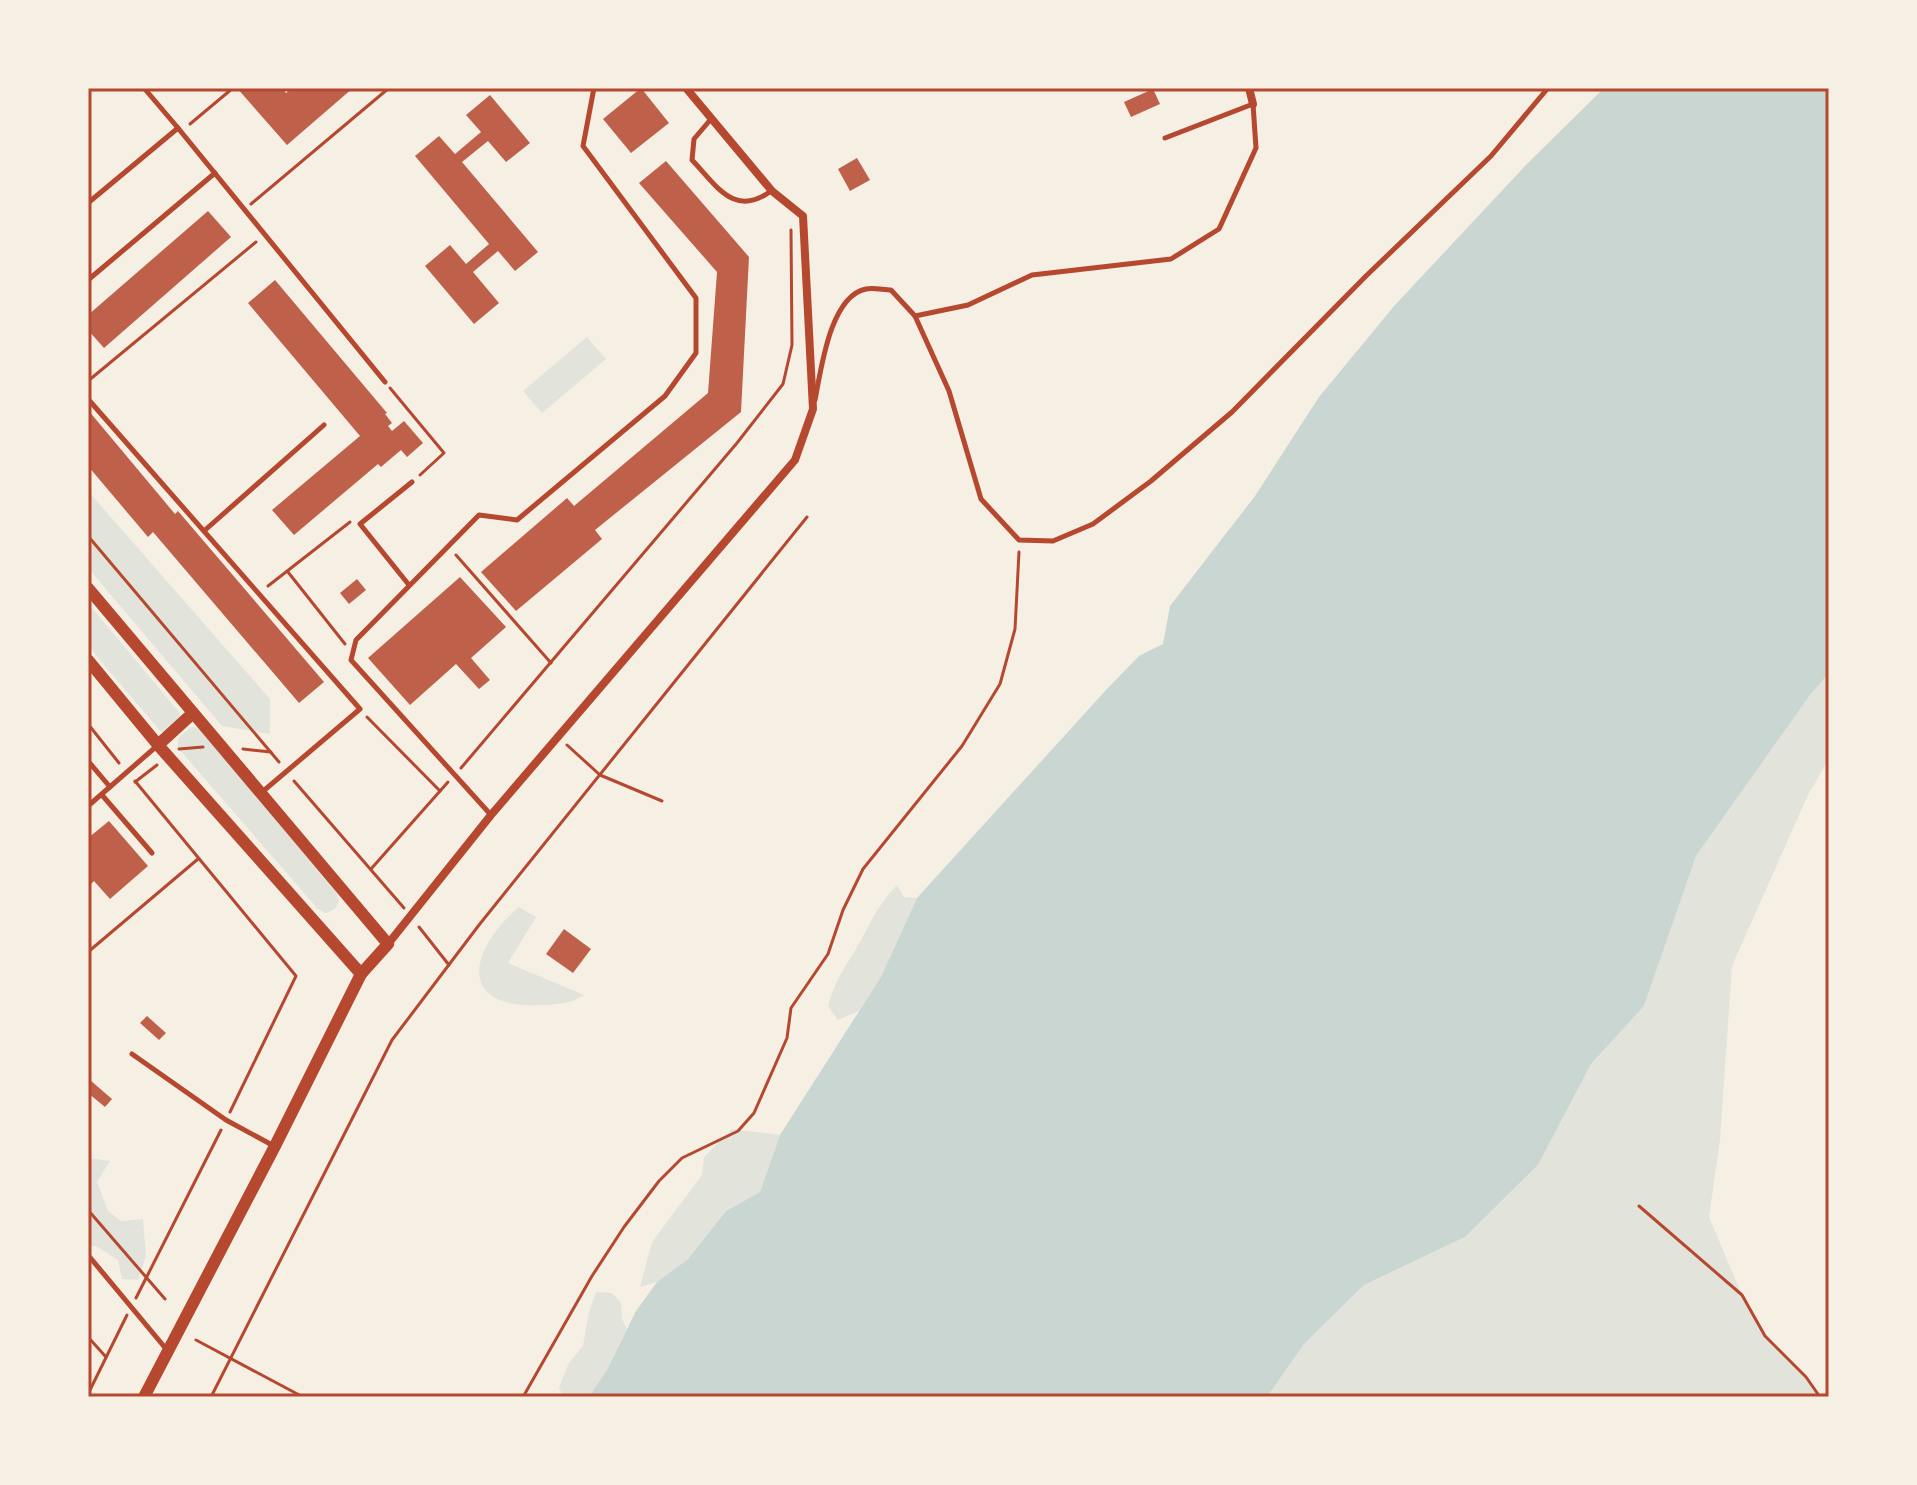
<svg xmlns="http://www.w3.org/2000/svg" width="1917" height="1485" font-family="'Noto Sans',sans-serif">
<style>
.green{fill:#e2e4dc}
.water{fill:#c9d6d2}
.building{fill:#bf614a}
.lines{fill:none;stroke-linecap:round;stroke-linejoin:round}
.path{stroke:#b5482f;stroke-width:3}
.service{stroke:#b5482f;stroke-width:5}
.minor{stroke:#b5482f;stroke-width:8}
.tertiary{stroke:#b5482f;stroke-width:12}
.neatline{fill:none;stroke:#b5482f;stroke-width:3}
</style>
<rect width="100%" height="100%" fill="#f6efe4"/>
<g class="green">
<polygon points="587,337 606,359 542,413 523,391"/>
<polygon points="88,491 270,699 270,734 222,726 88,568"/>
<polygon points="88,603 179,712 181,717 167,732 161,732 88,646"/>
<polygon points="1829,673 1829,758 1807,797 1732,966 1720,1140 1709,1217 1742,1295 1765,1336 1806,1377 1820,1397 1267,1397 1304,1344 1364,1285 1465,1237 1538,1165 1591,1064 1644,1006 1696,856 1810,695"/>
<polygon points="191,727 199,728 336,892 339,901 335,909 326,913 318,909 178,748 178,738"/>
<path d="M897,885L904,897L917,898L881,977L859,1011L838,1020L828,1006C835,982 843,970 856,949C871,923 875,909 897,885Z"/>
<path d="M519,907L536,917L508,963L584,995C570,1004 559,1004 543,1005C455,1010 469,950 519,907Z"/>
<polygon points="732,1129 780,1135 760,1192 726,1211 688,1259 657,1282 640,1287 652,1242 702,1175 704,1157"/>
<polygon points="88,1158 110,1161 97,1182 108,1211 121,1221 143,1219 146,1256 138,1280 122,1279 118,1260 96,1246 88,1247"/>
<polygon points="596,1292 612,1293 621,1303 622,1319 627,1329 608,1368 589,1397 563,1397 559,1387 569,1363 583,1346 589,1312"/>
</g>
<polygon class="water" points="1604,88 1829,88 1829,673 1810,695 1696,856 1644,1006 1591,1064 1538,1165 1465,1237 1364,1285 1304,1344 1267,1397 589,1397 608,1368 636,1311 657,1282 688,1259 726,1211 760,1192 780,1135 881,977 917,898 1106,690 1139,656 1163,644 1170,606 1255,496 1319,397 1395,305 1526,165"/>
<g class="building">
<polygon points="237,88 282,88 286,93 293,88 353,88 287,145"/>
<polygon points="641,88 669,123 631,153 603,119"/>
<polygon points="1153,89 1160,104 1131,117 1124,102"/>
<polygon points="490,95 530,143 506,162 488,141 462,162 538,252 515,271 498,251 473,272 499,303 474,324 425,266 450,245 466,264 489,244 415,156 439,136 455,154 481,132 466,115"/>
<polygon points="857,158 870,180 850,191 838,169"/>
<polygon points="666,161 749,257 741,412 595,530 602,539 516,611 481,572 567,498 574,506 708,393 717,272 639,183"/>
<polygon points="208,211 231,237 104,348 88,330 88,315"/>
<polygon points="275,280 387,413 385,414 392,423 388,426 392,431 404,421 423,443 407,457 401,450 381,467 378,464 294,535 272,510 360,436 248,303"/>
<polygon points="88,410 175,514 178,511 324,682 299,703 153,532 148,537 88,466"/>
<polygon points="460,577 506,627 471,658 490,680 479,689 456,664 410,705 368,658"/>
<polygon points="357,579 366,590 349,604 340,593"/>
<polygon points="109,821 148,866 110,899 94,881 88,887 88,838"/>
<polygon points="564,929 591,949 573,973 546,954"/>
<polygon points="147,1016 166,1033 159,1040 140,1023"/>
<polygon points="90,1080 112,1099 105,1107 88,1093"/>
</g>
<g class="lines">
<g class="path">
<polyline points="190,124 233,88"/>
<polyline points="251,204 389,88"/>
<polyline points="88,381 256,242"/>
<polyline points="390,388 444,453 420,475"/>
<polyline points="88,536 279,762"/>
<polyline points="456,555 551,663"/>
<polyline points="288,572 345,644"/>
<polyline points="268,586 350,522"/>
<polyline points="367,717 440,791"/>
<polyline points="88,724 119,763"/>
<polyline points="567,745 600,775 662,801"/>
<polyline points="179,749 203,747"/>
<polyline points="243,749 271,752"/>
<polyline points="461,768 737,443 783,384 792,345 791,230"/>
<polyline points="135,781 296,976 230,1112"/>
<polyline points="294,781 404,908"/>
<polyline points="135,782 157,765"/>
<polyline points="371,869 448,782"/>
<polyline points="419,927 449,965"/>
<polyline points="88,952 198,859"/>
<polyline points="1639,1206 1742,1295 1765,1336 1806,1377 1820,1397"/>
<polyline points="88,1210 165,1299"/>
<polyline points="136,1298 221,1130"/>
<polyline points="88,1337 106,1357"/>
<polyline points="196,1340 303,1397"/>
<polyline points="88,1394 127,1315"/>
<polyline points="211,1397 392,1040 479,925 807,517"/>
<polyline points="523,1397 592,1276 624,1227 659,1181 682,1158 738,1131 754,1113 787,1038 791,1008 828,954 843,910 863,869 962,746 1000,684 1015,629 1019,552"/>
</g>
<g class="service">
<path d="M711,119L694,139L692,160C717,186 734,218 771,191"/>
<polyline points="178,128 385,382"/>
<polyline points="1165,138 1253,104 1256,148 1219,229 1171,259 1032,275 968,305 915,316 949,391 981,499 1019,540 1053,541 1093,524 1151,481 1232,412 1366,276 1491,156 1548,88"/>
<polyline points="88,203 178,128 144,88"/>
<polyline points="88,280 215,173"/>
<polyline points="88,399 360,709 261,793"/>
<path d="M815,400C821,370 830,296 866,289C873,287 884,290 891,290L915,316"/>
<polyline points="204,531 324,425"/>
<polyline points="409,585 360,524 412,482"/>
<polyline points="88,761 110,787"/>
<polyline points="102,795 152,853"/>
<polyline points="88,806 158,745"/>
<polyline points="491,815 351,660 356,640 479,515 517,520 665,396 696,353 696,298 583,146 594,88"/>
<polyline points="132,1054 226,1120 274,1146"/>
<polyline points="88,1255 167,1350"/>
</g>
<g class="minor">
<polyline points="1249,88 1253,104"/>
<polyline points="388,944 491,815 795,460 813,409 803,216 772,191 686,88"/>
</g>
<g class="tertiary">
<polyline points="88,588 388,944 361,974 275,1146 144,1397"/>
<polyline points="88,660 158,745 361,974"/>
<polyline points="158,745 193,713"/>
</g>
</g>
<rect width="1917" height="1485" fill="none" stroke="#f6efe4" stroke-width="180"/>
<rect x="90" y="90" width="1737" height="1305" class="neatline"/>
</svg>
